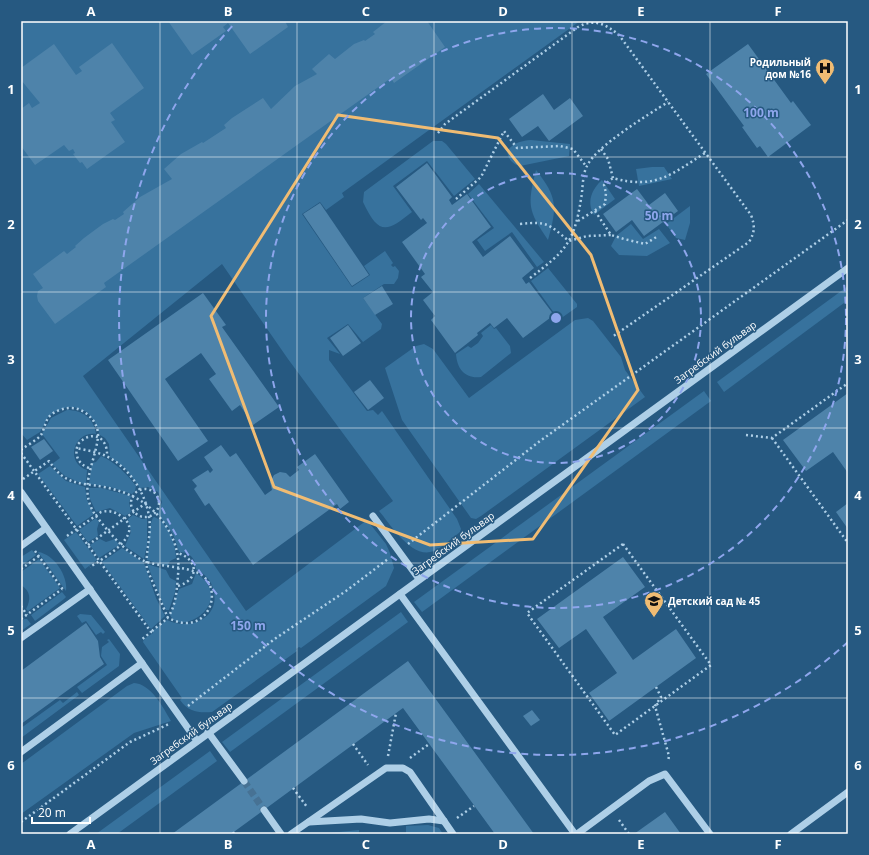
<svg xmlns="http://www.w3.org/2000/svg" width="869" height="855" font-family="'Open Sans',sans-serif">
<style>
.green{fill:#37729d}
.building{fill:#4e83aa}
.lines{fill:none;stroke-linecap:round;stroke-linejoin:round}
.minor-tunnel{stroke:#477294;stroke-width:7;stroke-dasharray:7 3.5;stroke-linecap:butt}
.path{stroke:#aecfe7;stroke-width:2.5;stroke-dasharray:2 3;stroke-linecap:butt}
.minor{stroke:#aecfe7;stroke-width:7}
.marked{fill:none;stroke:#f0bc73;stroke-width:3;stroke-linejoin:round}
.grid{fill:none;stroke:#fff;stroke-width:1;stroke-opacity:0.55}
.ring{fill:none;stroke:#8ea6ec;stroke-width:2;stroke-dasharray:7 5}
.labels{text-anchor:middle;dominant-baseline:central;stroke-width:3;stroke-linejoin:round;paint-order:stroke}
.poi-label{font-size:10px;font-weight:bold;fill:#fff;stroke:#265981;text-anchor:end}
.street-label{font-size:10px;fill:#fff;stroke:#265981}
.centre{fill:#8ea6ec;stroke:#265981;stroke-width:2}
.ring-label{font-size:12px;text-anchor:middle;font-weight:bold;fill:#8ea6ec;stroke:#265981;stroke-width:3;stroke-linejoin:round;paint-order:stroke}
.neatline{fill:none;stroke:#fff;stroke-width:1.5}
.grid-label{font-size:13px;text-anchor:middle;font-weight:bold;fill:#fff}
</style>
<rect width="100%" height="100%" fill="#265981"/>
<g class="green">
<path d="M21,21H580L342,193L344,197L326,210L320,202L302,214L352,287L370,275L364,266L385,251L393,263L391,265L393,267L395,266L399,271L398,278L394,284H384L363,298L382,324L381,329L363,342L348,324L327,338L340,354L329,350V360L367,411L373,410L378,415L382,411L457,519L461,529L460,532C452,538 443,547 434,551C412,560 391,525 379,511L393,501L288,359L222,264L83,376L246,611L367,520L386,544L390,553L394,568L386,586L301,648L299,647L296,649L297,651L212,712C199,713 188,712 180,700L182,698L143,642L144,639L153,633L152,631L167,620C188,631 219,619 214,593C213,584 208,577 201,572C200,571 197,571 196,569C195,567 196,565 195,563C193,555 186,552 179,552L173,534L158,514L162,502L158,492L148,487L140,488L125,468L110,457L109,444L105,438L100,435L95,422L87,412L74,407H67L54,412L48,417L40,432L27,440L21,433Z"/>
<path d="M531,140L570,144L569,156L520,166C512,164 509,160 507,151C514,142 522,141 531,140Z"/>
<path d="M433,141H442L446,144L475,179L454,196L427,161L393,186L412,212C387,232 379,236 363,202L364,192Z"/>
<polygon points="652,167 664,167 672,179 639,186 636,169"/>
<path d="M536,170C558,198 557,207 548,240C528,211 527,205 536,170Z"/>
<path d="M602,180L615,199L594,215C586,202 592,189 602,180Z"/>
<polygon points="479,184 544,262 537,267 512,232 485,251 477,240 494,228 468,194"/>
<polygon points="690,206 690,223 685,240 676,238 666,224"/>
<polygon points="631,224 643,239 659,229 670,243 647,256 619,255 611,246 616,236"/>
<polygon points="548,268 577,304 577,307 560,319 559,316 557,317 531,281"/>
<polygon points="848,286 848,300 724,392 717,382"/>
<polygon points="588,318 593,321 621,357 625,370 645,397 481,516 476,519 471,518 402,420 385,368 416,346 424,344 433,349 469,398 575,320"/>
<path d="M491,325L494,329L496,328L510,346L511,353L481,377C465,379 457,369 456,354L468,346L471,348L478,343L483,336L481,333Z"/>
<polygon points="704,391 711,401 422,612 414,602"/>
<path d="M67,410C82,410 94,418 96,434C73,431 65,463 87,470L86,483L83,484L65,476L52,464L60,458L42,434L51,418Z"/>
<path d="M101,456C116,463 126,473 136,486L135,491L132,494L110,487L89,484L92,463L96,462Z"/>
<polygon points="50,466 66,481 85,487 87,500 94,514 77,526 38,474"/>
<polygon points="89,488 101,488 131,496 129,503 131,512 125,516 110,508 96,512 90,499"/>
<polygon points="133,515 142,519 147,519 147,545 144,559 125,546 131,532 128,519"/>
<path d="M154,517C168,521 176,545 176,558L170,561L167,566L147,560C149,551 149,519 154,517Z"/>
<polygon points="96,518 99,522 97,529 98,536 88,542 79,530"/>
<polygon points="76,532 97,560 85,569 64,540"/>
<polygon points="100,539 106,542 115,539 119,545 99,558 90,545"/>
<polygon points="122,548 144,563 156,598 165,616 151,629 102,562"/>
<polygon points="32,550 36,555 21,566 21,557"/>
<path d="M38,552C54,554 68,576 66,591Z"/>
<path d="M39,559L60,588L28,611L26,609C31,600 31,591 21,585V572Z"/>
<polygon points="147,564 166,570 170,578 176,581 175,592 169,610 166,610 164,606"/>
<path d="M196,573C238,602 180,638 170,615L179,589L192,584Z"/>
<polygon points="62,592 66,597 64,599 35,621 31,615"/>
<polygon points="401,612 408,622 230,752 222,742"/>
<polygon points="80,614 91,615 105,632 103,634 101,632 96,635 86,621 82,623 77,616"/>
<polygon points="24,619 27,619 31,624 21,631 21,622"/>
<polygon points="109,639 120,654 119,666 82,693 77,687 107,665 101,656 102,647 109,642 107,640"/>
<path d="M134,683C151,684 163,707 171,721L134,733L21,814V764L127,686Z"/>
<polygon points="77,692 79,695 21,738 21,728 60,700 63,703"/>
<polygon points="210,751 217,761 117,834 96,834"/>
<polygon points="428,825 439,828 443,834 406,834 406,826"/>
<polygon points="359,830 359,834 319,834"/>
</g>
<g class="building">
<polygon points="168,21 285,21 288,27 250,54 228,23 223,27 226,31 192,55"/>
<polygon points="387,21 427,21 445,47 394,83 391,78 104,283 106,287 55,324 38,301 37,296 38,291 43,288 33,274 64,251 67,254 76,247 75,246 84,238 103,224 113,219 115,220 124,214 123,212 140,197 172,179 164,169 181,154 202,142 203,143 226,128 224,125 232,118 263,98 271,109 295,86 317,74 312,69 329,54 335,59 354,44 364,40 365,41 375,34 373,32"/>
<polygon points="112,43 144,88 110,113 115,120 111,122 125,142 87,169 82,162 80,163 73,154 75,153 73,149 69,151 64,145 35,165 21,146 21,109 29,103 32,108 40,103 21,80 21,68 54,44 76,75 82,71 79,67"/>
<polygon points="748,44 791,103 793,101 811,125 768,157 760,146 757,148 742,127 744,126 706,74"/>
<polygon points="543,94 554,110 570,98 583,116 549,141 538,126 522,137 509,119"/>
<polygon points="427,163 452,197 449,200 452,205 467,194 491,227 472,242 483,257 510,236 534,268 522,278 526,284 529,282 554,315 523,338 507,318 494,328 490,323 477,333 478,335 455,353 431,320 435,316 423,300 433,292 421,277 425,274 402,242 427,223 423,218 421,220 396,187"/>
<polygon points="637,189 649,205 665,193 678,211 644,236 632,220 616,232 603,214"/>
<polygon points="320,203 369,275 352,286 303,214"/>
<polygon points="382,286 393,304 375,315 363,298"/>
<polygon points="203,293 226,325 222,327 279,407 253,425 240,405 232,411 209,379 216,374 201,353 165,379 208,441 178,461 108,360"/>
<polygon points="348,325 361,343 343,356 330,338"/>
<polygon points="370,380 384,398 368,410 354,392"/>
<polygon points="848,393 848,473 833,452 806,471 783,440"/>
<polygon points="44,439 53,451 40,460 31,447"/>
<polygon points="221,445 230,457 236,453 265,495 272,490 270,482 274,475 280,472 286,473 290,477 299,470 297,467 315,454 349,502 340,509 337,504 253,565 209,503 205,506 194,489 197,486 192,480 208,470 210,473 213,470 204,457"/>
<polygon points="848,503 848,529 836,512"/>
<polygon points="623,557 645,587 603,617 633,660 676,629 696,658 609,721 589,693 617,673 586,629 559,648 537,619"/>
<polygon points="86,623 98,641 100,657 104,664 21,724 21,671"/>
<polygon points="408,661 534,834 495,834 403,708 231,834 172,834"/>
<polygon points="532,710 540,720 531,726 523,716"/>
<polygon points="665,812 681,834 634,834"/>
</g>
<g class="lines">
<polyline class="minor-tunnel" points="244,781 264,810"/>
<g class="path">
<path d="M438,133L445,124L578,27C595,18 605,24 619,35L751,215C755,226 755,232 749,242L612,337"/>
<polyline points="601,149 608,159 613,178"/>
<polyline points="456,199 481,177 504,131 517,148 560,146 573,149 586,166"/>
<polyline points="595,211 611,235 624,239 645,244 658,236"/>
<path d="M578,221L605,204L606,193L604,185L613,178C655,190 672,174 705,153"/>
<path d="M520,224C548,221 548,224 569,241L587,236L611,235"/>
<path d="M530,278C565,251 574,244 581,199C583,190 582,175 587,166C596,146 648,115 668,102"/>
<polyline points="746,435 772,438 848,383"/>
<polyline points="772,438 848,543"/>
<path d="M21,450C27,445 36,441 41,435C44,430 45,423 48,418C54,410 68,406 78,409C89,413 99,424 98,437C95,464 77,489 96,516C109,532 123,550 142,560C161,569 195,564 207,580C219,597 208,624 185,623C179,623 173,620 168,618L147,569C145,552 152,534 149,517C146,493 128,466 106,456C97,452 86,450 76,448"/>
<polyline points="21,453 151,632 141,640"/>
<path d="M89,468C78,464 74,455 78,444C92,429 108,437 107,456"/>
<path d="M23,479L49,461C66,486 78,482 104,487C129,492 149,502 164,523C175,539 180,555 178,575C177,588 176,608 167,618C163,623 156,627 151,632"/>
<circle cx="145" cy="503" r="14"/>
<path d="M67,536L101,512C109,510 115,512 121,516C148,534 102,559 90,567"/>
<polyline points="408,544 540,441 848,220"/>
<polygon points="623,544 711,665 615,735 527,613"/>
<polyline points="88,545 146,503"/>
<polyline points="35,551 64,591"/>
<polyline points="21,569 39,556"/>
<path d="M178,586C199,580 199,560 178,553"/>
<polyline points="21,606 27,615"/>
<polyline points="21,619 62,589"/>
<polyline points="656,687 661,697 655,706 669,756 668,762"/>
<polyline points="188,706 276,638 346,591 388,559"/>
<polyline points="353,744 368,765"/>
<polyline points="388,756 396,713"/>
<polyline points="410,758 429,744"/>
<polyline points="293,788 307,807"/>
<polyline points="457,818 474,806"/>
<polyline points="619,820 629,834"/>
<polyline points="21,822 130,742 169,724"/>
<polyline points="233,832 234,834"/>
</g>
<g class="minor">
<polyline points="21,492 197,741"/>
<polyline points="373,516 419,579"/>
<polyline points="21,546 46,528"/>
<polyline points="400,594 575,834"/>
<polyline points="21,638 90,589"/>
<polyline points="208,732 244,781"/>
<polyline points="21,752 142,663"/>
<polyline points="264,810 281,834"/>
<polyline points="309,822 361,819 390,823 429,819 444,821"/>
<polyline points="70,834 848,268"/>
<polyline points="291,834 386,768 403,768 410,772 453,834"/>
<polyline points="577,834 649,781 665,774 710,834"/>
<polyline points="791,834 848,792"/>
</g>
</g>
<path class="marked" d="M338,115L498,138L591,255L638,390L533,539L430,545L274,487L211,316Z"/>
<path class="grid" d="M160,21V834M297,21V834M434,21V834M572,21V834M710,21V834M21,157H848M21,292H848M21,428H848M21,563H848M21,698H848"/>
<g class="ring">
<circle cx="556" cy="318" r="145"/>
<circle cx="556" cy="318" r="290"/>
<path d="M848 642A436 436 0 0 1 235 23"/>
</g>
<defs>
<g id="hospital-pin" transform="scale(1)"><path d="M0 17L-7.5 6A9.5 9.5 0 1 1 7.5 6Z" fill="#f0bc73" stroke="#265981"/><path d="M-5-5h3v3.5h4V-5h3V5h-3V1.5h-4V5h-3Z" fill="#111"/></g>
<g id="school-pin" transform="scale(1)"><path d="M0 17L-7.5 6A9.5 9.5 0 1 1 7.5 6Z" fill="#f0bc73" stroke="#265981"/><path d="M0-5L7-2L0 1L-7-2ZM-4 1L0 2.5L4 1V4Q0 6-4 4Z" fill="#111"/></g>
</defs>
<g fill-rule="evenodd">
<use href="#hospital-pin" x="825" y="68"/>
<use href="#school-pin" x="654" y="601"/>
</g>
<g class="labels">
<g class="poi-label">
<text x="811" y="62">Родильный<tspan x="811" dy="12">дом №16</tspan></text>
<text x="668" y="601" text-anchor="start">Детский сад № 45</text>
</g>
<g class="street-label">
<text transform="translate(715 352) rotate(-36)">Загребский бульвар</text>
<text transform="translate(453 543) rotate(-36)">Загребский бульвар</text>
<text transform="translate(191 733) rotate(-36)">Загребский бульвар</text>
</g>
</g>
<circle cx="556" cy="318" r="6" class="centre"/>
<g class="ring-label">
<text x="761" y="117">100 m</text>
<text x="659" y="220">50 m</text>
<text x="248" y="630">150 m</text>
</g>
<rect width="869" height="855" fill="none" stroke="#265981" stroke-width="44"/>
<path d="M32 817v6h58v-6" fill="none" stroke="#ffffff" stroke-width="2"/>
<text x="38" y="817" font-size="12" fill="#ffffff" stroke="#265981" stroke-width="3" paint-order="stroke">20 m</text>
<rect x="22" y="22" width="825" height="811" class="neatline"/>
<g class="grid-label">
<text x="91" y="16">A</text>
<text x="228" y="16">B</text>
<text x="366" y="16">C</text>
<text x="503" y="16">D</text>
<text x="641" y="16">E</text>
<text x="778" y="16">F</text>
<text x="11" y="94">1</text>
<text x="858" y="94">1</text>
<text x="11" y="229">2</text>
<text x="858" y="229">2</text>
<text x="11" y="364">3</text>
<text x="858" y="364">3</text>
<text x="11" y="500">4</text>
<text x="858" y="500">4</text>
<text x="11" y="635">5</text>
<text x="858" y="635">5</text>
<text x="11" y="770">6</text>
<text x="858" y="770">6</text>
<text x="91" y="849">A</text>
<text x="228" y="849">B</text>
<text x="366" y="849">C</text>
<text x="503" y="849">D</text>
<text x="641" y="849">E</text>
<text x="778" y="849">F</text>
</g>
</svg>
